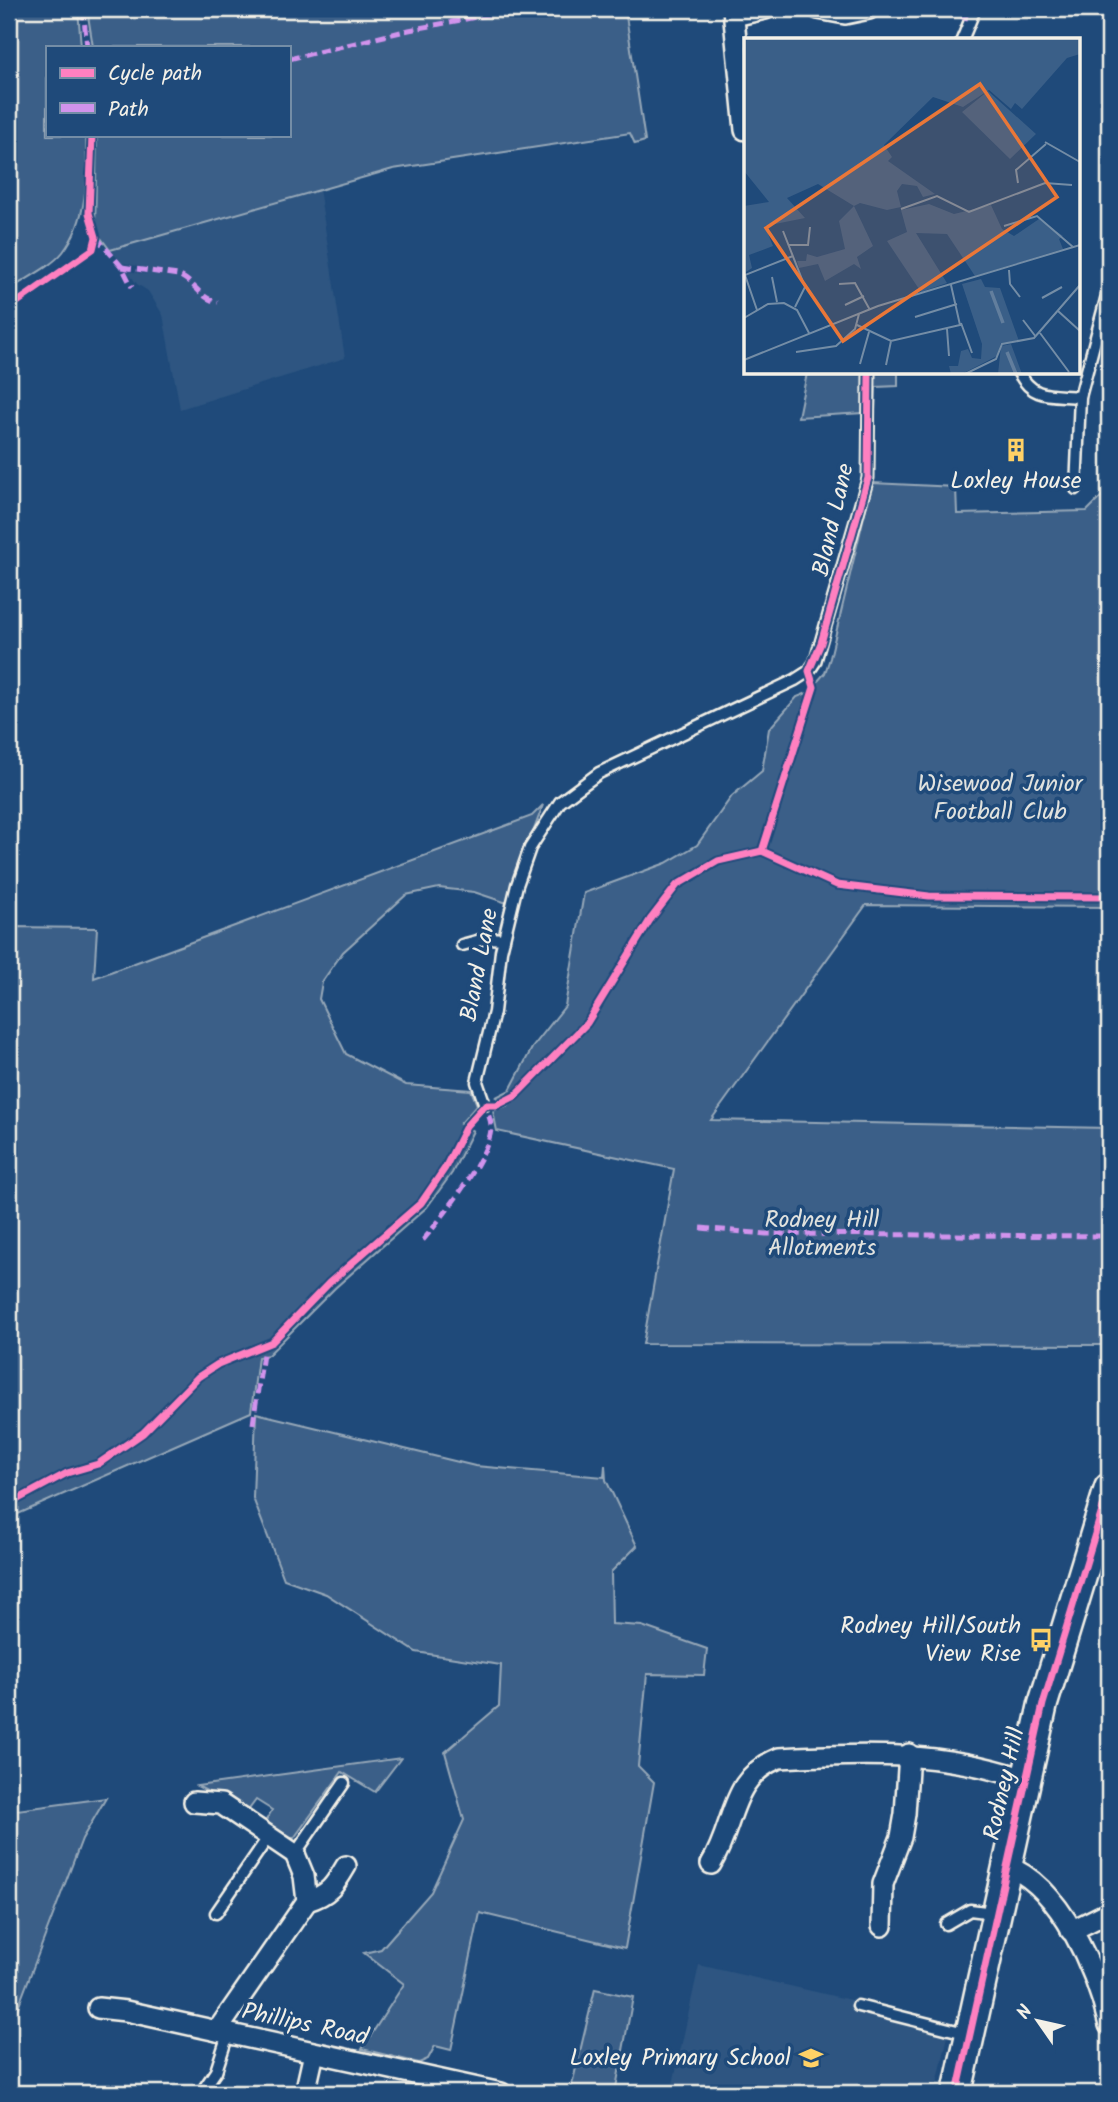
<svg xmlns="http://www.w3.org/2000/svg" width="1118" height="2102" font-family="Kalam,sans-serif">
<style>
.built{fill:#2d5581}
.green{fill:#3a5f88;stroke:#97a8b8;stroke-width:2}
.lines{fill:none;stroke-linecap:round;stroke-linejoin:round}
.lane-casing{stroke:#f4f1e8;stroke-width:15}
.street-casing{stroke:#f4f1e8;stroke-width:24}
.secondary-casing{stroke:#f4f1e8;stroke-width:33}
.lane{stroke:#1f4a7a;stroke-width:10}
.street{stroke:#1f4a7a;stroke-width:19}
.secondary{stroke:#1f4a7a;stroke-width:28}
.quiet{stroke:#d193ec;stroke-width:5;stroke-dasharray:10 5;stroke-linecap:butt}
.cycleway-casing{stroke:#1f4a7a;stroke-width:11}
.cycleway{stroke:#ff80c0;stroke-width:7}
.labels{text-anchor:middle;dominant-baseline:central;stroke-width:7;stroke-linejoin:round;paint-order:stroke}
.poi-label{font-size:24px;fill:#f4f1e8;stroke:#1f4a7a;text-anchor:end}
.street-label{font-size:24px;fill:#f4f1e8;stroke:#1f4a7a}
.park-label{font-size:24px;fill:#e1e2de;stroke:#1f4a7a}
.inset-river{fill:none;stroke:#627e9d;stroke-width:3.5}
.inset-road{fill:none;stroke:#748da6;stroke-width:2}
.view{fill:#ea7738;fill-opacity:0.15;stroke:#ea7738;stroke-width:3.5}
.inset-edge{fill:none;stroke:#f4f1e8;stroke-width:3.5}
</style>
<rect width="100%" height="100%" fill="#1f4a7a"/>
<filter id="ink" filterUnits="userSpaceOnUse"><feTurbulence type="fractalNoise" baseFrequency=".0143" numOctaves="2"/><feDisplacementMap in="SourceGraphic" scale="14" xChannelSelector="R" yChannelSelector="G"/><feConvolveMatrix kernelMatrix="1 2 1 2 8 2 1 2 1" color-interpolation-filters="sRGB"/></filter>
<g filter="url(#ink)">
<g class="built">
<polygon points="319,188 345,358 180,409 163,315 148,291 137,284 127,271 145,274 147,268 122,263 110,250"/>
<polygon points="699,1965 951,2023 935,2093 671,2093"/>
</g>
<g class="green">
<path d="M9,9H78L81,47H47V135H86C87,175 89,218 63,252C51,267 25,279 9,290Z"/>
<polygon points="87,9 625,9 645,141 635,144 630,133 393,169 110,250 95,230 97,135 289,135 289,47 93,47"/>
<polygon points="807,373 898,373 898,386 876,387 875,410 864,413 798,417"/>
<polygon points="872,483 956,487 957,514 1087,511 1109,489 1109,907 866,905 711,1120 1109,1128 1109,1345 643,1344 674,1169 497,1131 493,1111 509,1105 496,1097 510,1090 532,1048 565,1006 584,893 666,863 697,845 732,796 762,771 769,729 797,697 817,689 817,682 825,673 830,658"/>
<polygon points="543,805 507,903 474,892 439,888 406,895 343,952 322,982 319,999 346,1054 406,1085 471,1090 477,1105 460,1124 473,1131 452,1173 427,1207 335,1288 268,1355 258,1357 251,1412 9,1518 9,927 97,928 94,978 532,816"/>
<polygon points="256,1413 475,1466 604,1477 605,1465 606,1480 637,1546 611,1572 612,1624 642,1626 707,1649 704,1675 647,1674 638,1766 654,1782 625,1948 480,1913 451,2050 435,2046 428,2059 419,2063 362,2049 404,1984 364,1953 381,1949 431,1892 464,1820 445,1752 499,1706 501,1665 416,1652 326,1594 284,1579 253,1498"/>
<polygon points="401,1758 375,1792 342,1772 294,1838 287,1838 265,1822 272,1810 256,1800 247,1812 197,1786"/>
<polygon points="106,1798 82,1839 9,2031 9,1811"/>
<polygon points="595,1989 633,1997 615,2093 570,2093"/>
</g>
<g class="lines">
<g class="lane-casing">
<g id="lane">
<polyline points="962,40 975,9"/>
<path d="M1019,373C1034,400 1051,394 1080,397"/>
<polyline points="1076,489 1080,397 1109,288"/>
<polyline points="462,945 488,938 504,939"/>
<polyline points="485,1105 477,1082 494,1012 501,951 517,885 530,848 560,802 599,773 795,680 809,671 815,662 868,478 869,373"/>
<polyline points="295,1854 344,1783"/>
<polyline points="216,1913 269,1836"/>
<polyline points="946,1924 970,1910 993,1913"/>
<polyline points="858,2006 969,2034"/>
<polyline points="201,2093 216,2071 228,2034"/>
</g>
</g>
<g class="street-casing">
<g id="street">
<polyline points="733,9 745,130"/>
<polyline points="818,9 845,14 869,9"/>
<polyline points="734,16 765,9"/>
<polyline points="194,1802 221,1804 295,1854 304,1876 307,1901 217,2031"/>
<path d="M711,1864C736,1823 729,1778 779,1758C867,1753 941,1751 1025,1779"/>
<path d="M1007,1866C1062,1887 1096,1971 1109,2025"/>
<path d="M307,1901C329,1895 335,1885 346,1866"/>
<polyline points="882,1926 883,1884 901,1837 905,1814 909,1754"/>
<polyline points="1071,1931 1109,1912"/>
<polyline points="98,2008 126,2011 501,2093"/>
<polyline points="305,2093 314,2053"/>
</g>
</g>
<g class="secondary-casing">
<polyline id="secondary" points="957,2093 1043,1704 1109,1488"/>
</g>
<use href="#lane" class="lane"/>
<use href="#street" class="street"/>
<use href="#secondary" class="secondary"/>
<g class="quiet">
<polyline points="83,9 87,47"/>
<polyline points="932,9 968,18"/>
<polyline points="289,59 409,30 518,9"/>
<polyline points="96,237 122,267 132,287"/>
<path d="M122,267L178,275C195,282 200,299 218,302"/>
<polyline points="701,1228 766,1234 1109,1236"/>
<path d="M423,1240C440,1221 493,1152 491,1126C491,1120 487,1111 485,1105"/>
<polyline points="253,1424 264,1347"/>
</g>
<g class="cycleway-casing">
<g id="cycleway">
<polyline points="9,308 93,249 96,237 89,213 92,135"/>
<polyline points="762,851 837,885 929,896 1109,897"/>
<polyline points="9,1504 67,1473 98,1464 143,1433 198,1377 218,1364 272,1342 329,1283 421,1203 445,1168 466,1126 485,1105 497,1105 515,1096 587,1023 650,920 677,885 718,861 762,851 814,687 809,671 821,643 868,478 869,373"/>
<polyline points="957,2093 1043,1704 1109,1488"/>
</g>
</g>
<use href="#cycleway" class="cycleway"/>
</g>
</g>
<defs>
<g id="building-bare" transform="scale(1.89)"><path d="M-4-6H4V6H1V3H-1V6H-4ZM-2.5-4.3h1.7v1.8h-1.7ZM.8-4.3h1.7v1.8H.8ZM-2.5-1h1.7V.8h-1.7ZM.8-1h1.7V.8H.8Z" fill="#ffd166" stroke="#1f4a7a" stroke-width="2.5" paint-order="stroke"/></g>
<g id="bus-bare" transform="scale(1.89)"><path d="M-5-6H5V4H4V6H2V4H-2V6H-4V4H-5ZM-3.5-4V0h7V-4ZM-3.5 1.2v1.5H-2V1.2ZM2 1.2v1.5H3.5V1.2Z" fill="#ffd166" stroke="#1f4a7a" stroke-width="2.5" paint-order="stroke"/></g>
<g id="school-bare" transform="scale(1.89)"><path d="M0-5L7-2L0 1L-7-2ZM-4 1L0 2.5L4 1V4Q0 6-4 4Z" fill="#ffd166" stroke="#1f4a7a" stroke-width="2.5" paint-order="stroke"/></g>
</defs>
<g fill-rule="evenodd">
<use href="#building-bare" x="1016" y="450"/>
<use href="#bus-bare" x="1041" y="1640"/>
<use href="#school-bare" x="811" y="2058"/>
</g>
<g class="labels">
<g class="poi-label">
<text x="1016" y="481" text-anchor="middle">Loxley House</text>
<text x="1021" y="1626">Rodney Hill/South<tspan x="1021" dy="28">View Rise</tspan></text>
<text x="791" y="2058">Loxley Primary School</text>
</g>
<g class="street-label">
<text transform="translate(834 520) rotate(-77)">Bland Lane</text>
<text transform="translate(480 965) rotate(-79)">Bland Lane</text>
<text transform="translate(1005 1784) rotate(-77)">Rodney Hill</text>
<text transform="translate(305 2025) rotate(12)">Phillips Road</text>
</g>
<g class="park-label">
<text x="1000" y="784">Wisewood Junior<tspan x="1000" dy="28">Football Club</tspan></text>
<text x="822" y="1220">Rodney Hill<tspan x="822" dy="28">Allotments</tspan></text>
</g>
</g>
<g transform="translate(744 38)">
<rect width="336" height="336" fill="#1f4a7a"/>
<path d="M0,0H336V16L323,20L278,71L271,65L267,71L245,52L219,69L189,59L140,107L148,119L144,123L191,156L179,159L173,148L158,146L153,153L157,169L143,172L116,165L110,168L74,146L43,160L61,180L21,188L29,208L5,217L8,230L2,234L0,168L25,164L0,133ZM244,53L292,96L266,121L218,74ZM185,166L210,176L247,167L258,191L270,198L295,181L319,198L315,201L319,211L231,238L203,196L172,195L203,245L177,254L143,203L163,194L157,172ZM110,168L129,208L113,219L117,231L110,226L81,243L74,226L55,230L53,223H62L63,216L73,219L101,211L95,183ZM237,241L241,249L256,250L275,303L257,305L253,318L218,336H207L205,328H214L217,313L224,311L228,320L237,321L238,306L218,246ZM267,306L278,336H254L257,308Z" fill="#3a5f88"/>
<path class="inset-river" d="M247,253L259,285M263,314L272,336"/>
<path class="inset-road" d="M301,104L336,124M274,145L272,132L302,106M157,171L193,158L225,174L301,145L328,147M260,188L293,178L329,209M39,193L61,249L51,269M45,207H64L66,189M265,232L266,246L276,259M28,239L33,264M95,246L111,245L126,272M298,260L318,249M101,267L120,258M13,272L1,237L49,218M314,273L336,293M171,279L213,266M0,280L24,266L40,265L53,272L65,295M279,282L292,299M217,285L228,315M113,287L147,303L216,287L207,247M203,291L205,318M296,295L325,334M52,314L92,308L111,291L115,276M0,322L134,268L336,207M116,326L125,294M142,327L147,303M221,336L252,321L258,306L290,300L336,247"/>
<path class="view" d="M236,46L313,159L99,303L22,190Z"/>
<rect width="336" height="336" class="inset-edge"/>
</g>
<rect width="1118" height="2102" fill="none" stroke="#1f4a7a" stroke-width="35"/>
<rect x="18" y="18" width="1083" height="2067" fill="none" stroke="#f4f1e8" stroke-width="2.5" filter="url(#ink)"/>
<rect x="46" y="46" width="245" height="91" fill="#1f4a7a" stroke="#748da6" stroke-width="2"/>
<rect x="60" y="68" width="35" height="10" fill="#ff80c0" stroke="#748da6" stroke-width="2"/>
<text x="108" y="80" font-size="21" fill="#f4f1e8">Cycle path</text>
<rect x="60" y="103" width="35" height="10" fill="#d193ec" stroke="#748da6" stroke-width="2"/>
<text x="108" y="116" font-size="21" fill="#f4f1e8">Path</text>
<g transform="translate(1038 2021) rotate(304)" stroke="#1f4a7a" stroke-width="5" paint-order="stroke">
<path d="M0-5L12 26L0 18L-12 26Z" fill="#f4f1e8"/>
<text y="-10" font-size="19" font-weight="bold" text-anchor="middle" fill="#f4f1e8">N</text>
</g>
</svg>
